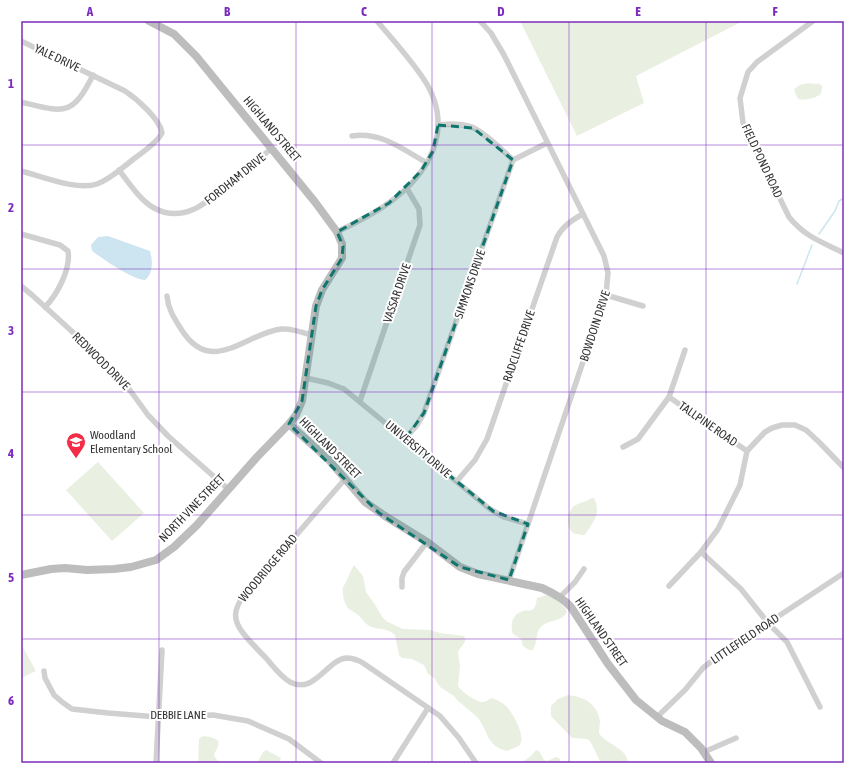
<svg xmlns="http://www.w3.org/2000/svg" width="865" height="784" font-family="'Asap Condensed',sans-serif">
<style>
.green{fill:#eaf0e1}
.water{fill:#cde5f0}
.lines{fill:none;stroke-linecap:round;stroke-linejoin:round}
.stream{stroke:#cde5f0;stroke-width:1.5}
.street{stroke:#d0d0d0;stroke-width:5.5}
.secondary{stroke:#bdbdbd;stroke-width:8}
.marked{fill:#0f766e;fill-opacity:0.2;stroke:#0f766e;stroke-width:3;stroke-dasharray:8 5;stroke-linejoin:round}
.grid{fill:none;stroke:#7b2cbf;stroke-width:1;stroke-opacity:0.55}
.labels{text-anchor:middle;dominant-baseline:central;stroke-width:4;stroke-linejoin:round;paint-order:stroke}
.street-label{font-size:12px;fill:#333;stroke:#fff}
.poi-label{font-size:12px;fill:#333;stroke:#fff;text-anchor:start}
.neatline{fill:none;stroke:#7b2cbf;stroke-width:1.5}
.grid-label{font-size:13px;text-anchor:middle;font-weight:bold;fill:#7b2cbf}
</style>
<rect width="100%" height="100%" fill="#fff"/>
<g class="green">
<polygon points="520,21 743,21 636,76 644,103 577,136"/>
<path d="M808,83C816,85 827,80 820,95C814,98 805,101 798,99L794,90C797,85 803,84 808,83Z"/>
<polygon points="98,462 144,513 112,541 66,490"/>
<path d="M592,498H594C602,513 593,522 585,535C581,535 576,535 572,532C565,527 568,510 574,506C580,502 586,502 592,498Z"/>
<path d="M354,565L363,576L366,592L374,603L383,618L388,622L403,629L430,630L440,633L464,636C468,642 461,646 458,652L460,666L458,686C460,690 477,703 483,702C486,702 489,699 492,698C497,700 502,702 506,706C513,713 527,737 519,746L507,751C487,747 488,731 478,718C472,712 465,707 458,701L454,696L440,687L434,678L428,674L424,665L412,659L402,658L399,655L395,635C388,628 380,630 372,627C366,625 364,621 360,617C358,614 354,612 350,610C344,605 342,594 343,587C348,580 349,573 354,565Z"/>
<path d="M547,595C554,598 563,604 567,611C564,622 548,619 541,627C536,632 538,635 536,641C536,644 534,647 533,650H529L523,646L521,639L513,634C510,625 512,614 523,611C526,610 530,611 532,610C536,608 536,602 537,598Z"/>
<polygon points="21,644 36,671 21,678"/>
<path d="M568,695C584,697 597,703 600,721C600,725 599,729 599,733C606,745 627,747 628,763H601L590,741L587,739L572,738L551,716V706L558,699Z"/>
<path d="M204,736C209,737 222,738 218,746C217,750 215,751 214,755C216,760 219,762 224,763H198L199,739L201,737Z"/>
<polygon points="266,750 281,758 279,763 257,763 263,752"/>
<polygon points="536,750 539,751 544,760 547,761 556,757 559,758 561,763 523,763 524,761 532,755"/>
</g>
<path class="water" d="M108,236L150,251C153,260 153,274 145,280C133,280 103,259 92,251L91,245L98,237Z"/>
<g class="lines">
<g class="stream">
<polyline points="819,234 835,211 839,201 844,198"/>
<polyline points="797,284 812,245"/>
</g>
<g class="street">
<polyline points="480,21 491,33 504,55 604,256 608,273 606,294 509,580"/>
<path d="M813,21L757,62L748,72L740,98L743,123L789,217C805,237 822,242 844,253"/>
<path d="M21,41L125,91C137,99 160,119 162,133C157,143 144,151 135,158C123,167 111,179 97,184C77,191 41,176 21,171"/>
<path d="M21,102C63,112 72,118 93,75"/>
<path d="M438,125C449,124 461,123 472,127C486,133 502,150 513,160"/>
<path d="M352,136C380,131 404,150 427,163"/>
<path d="M119,170C129,183 140,200 154,208C185,225 210,200 232,181C245,170 259,159 272,148"/>
<path d="M337,232C355,223 374,214 390,202C428,174 453,132 428,86C416,65 393,40 377,21"/>
<path d="M21,234L60,245L68,251C71,269 57,295 45,307"/>
<polyline points="21,286 32,295 88,346 124,382 148,415 168,436 228,489"/>
<polyline points="606,295 643,306"/>
<path d="M167,296C168,309 174,318 181,329C211,377 244,334 281,329C291,328 302,332 311,335"/>
<polyline points="306,378 328,383 344,389 490,509 504,517 528,524"/>
<polyline points="669,397 747,451"/>
<polyline points="360,401 420,225 419,209 406,187"/>
<polyline points="405,439 417,425 424,413 513,160 547,143"/>
<polyline points="623,447 638,439 669,397 685,350"/>
<path d="M345,479L244,595C234,609 232,619 243,633C250,642 258,650 266,658C273,666 280,676 290,682C314,695 327,660 346,658C352,658 358,660 363,663L440,716L459,738L476,763"/>
<path d="M457,481L475,460L487,439L557,237C563,226 572,220 583,214"/>
<polyline points="701,552 741,589 768,623 787,642 820,707"/>
<polyline points="669,586 701,552 718,529 740,485 747,451 765,432 772,428 782,425 795,425 806,430 819,442 844,468"/>
<polyline points="402,587 402,578 404,572 427,542"/>
<polyline points="560,597 575,582 584,569"/>
<polyline points="44,671 45,678 54,695 62,702 72,709 108,713 158,717 213,715 248,721 289,739 321,763"/>
<polyline points="657,717 685,690 703,668 713,660 727,653 768,623 844,573"/>
<polyline points="704,752 736,738"/>
<polyline points="156,763 162,650"/>
<polyline points="393,763 428,708"/>
</g>
<g class="secondary">
<path d="M149,21L174,34L196,56L315,202L337,232L342,244V258L322,290L316,306L302,401L296,415L289,424L328,459L365,502L385,516L427,542L460,567L478,574L542,588C553,593 563,598 571,607L608,664L636,700L662,721L685,732L701,748L711,763"/>
<polyline points="21,575 51,569 65,568 87,570 114,569 131,567 156,560 174,547 197,525 257,457 289,424"/>
</g>
</g>
<path class="marked" d="M438,125L473,128L513,160L424,413L405,439L493,511L528,524L509,580L460,567L379,513L289,424L302,401L316,306L322,290L342,258L343,246L337,232L389,203L421,171L433,151Z"/>
<path class="grid" d="M159,21V763M296,21V763M432,21V763M569,21V763M706,21V763M21,145H844M21,269H844M21,392H844M21,515H844M21,639H844"/>
<defs>
<g id="school-pin" transform="scale(1)"><path d="M0 17L-7.5 6A9.5 9.5 0 1 1 7.5 6Z" fill="#f32c47" stroke="#fff"/><path d="M0-5L7-2L0 1L-7-2ZM-4 1L0 2.5L4 1V4Q0 6-4 4Z" fill="#fff"/></g>
</defs>
<g fill-rule="evenodd">
<use href="#school-pin" x="76" y="442"/>
</g>
<g class="labels">
<g class="street-label">
<text transform="translate(57 58) rotate(25)">YALE DRIVE</text>
<text transform="translate(272 129) rotate(50)">HIGHLAND STREET</text>
<text transform="translate(762 161) rotate(65)">FIELD POND ROAD</text>
<text transform="translate(235 179) rotate(-39)">FORDHAM DRIVE</text>
<text transform="translate(470 284) rotate(-71)">SIMMONS DRIVE</text>
<text transform="translate(397 293) rotate(-71)">VASSAR DRIVE</text>
<text transform="translate(595 326) rotate(-72)">BOWDOIN DRIVE</text>
<text transform="translate(519 346) rotate(-71)">RADCLIFFE DRIVE</text>
<text transform="translate(101 361) rotate(45)">REDWOOD DRIVE</text>
<text transform="translate(708 424) rotate(35)">TALLPINE ROAD</text>
<text transform="translate(330 448) rotate(45)">HIGHLAND STREET</text>
<text transform="translate(418 449) rotate(40)">UNIVERSITY DRIVE</text>
<text transform="translate(192 508) rotate(-46)">NORTH VINE STREET</text>
<text transform="translate(268 568) rotate(-50)">WOODRIDGE ROAD</text>
<text transform="translate(601 632) rotate(55)">HIGHLAND STREET</text>
<text transform="translate(745 639) rotate(-34)">LITTLEFIELD ROAD</text>
<text x="178" y="715">DEBBIE LANE</text>
</g>
<g class="poi-label">
<text x="90" y="435">Woodland<tspan x="90" dy="14">Elementary School</tspan></text>
</g>
</g>
<rect width="865" height="784" fill="none" stroke="#ffffff" stroke-width="44"/>
<rect x="22" y="22" width="821" height="740" class="neatline"/>
<g class="grid-label">
<text x="90" y="16">A</text>
<text x="227" y="16">B</text>
<text x="364" y="16">C</text>
<text x="501" y="16">D</text>
<text x="638" y="16">E</text>
<text x="775" y="16">F</text>
<text x="11" y="88">1</text>
<text x="11" y="212">2</text>
<text x="11" y="335">3</text>
<text x="11" y="458">4</text>
<text x="11" y="582">5</text>
<text x="11" y="705">6</text>
</g>
</svg>
